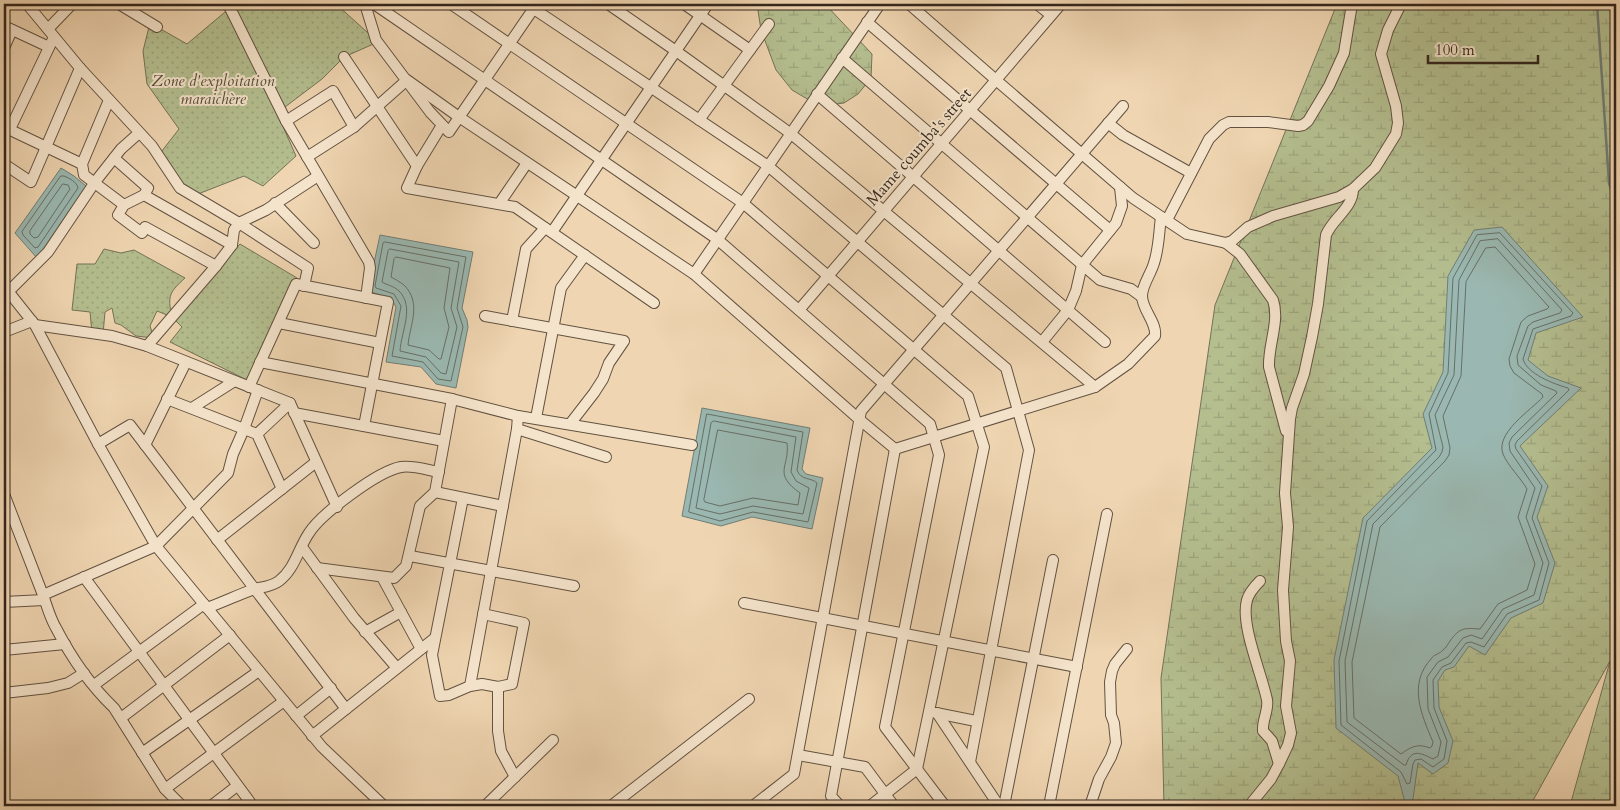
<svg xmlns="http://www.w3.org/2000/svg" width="1620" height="810" font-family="Cardo,serif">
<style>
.wetland{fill:url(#wetland-marsh);stroke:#747256}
.park{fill:url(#park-dots);stroke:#747256}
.water{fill:#9ab8b1;stroke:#717e75}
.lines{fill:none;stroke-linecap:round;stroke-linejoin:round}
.shore{stroke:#676f66;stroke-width:1}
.stream{stroke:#717e75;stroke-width:2.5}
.minor-casing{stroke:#635241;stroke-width:12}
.minor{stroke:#f5e4cc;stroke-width:10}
.labels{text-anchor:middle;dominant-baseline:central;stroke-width:4;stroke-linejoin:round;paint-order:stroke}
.park-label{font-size:16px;font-style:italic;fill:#544c39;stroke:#f5e4cc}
.street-label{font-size:16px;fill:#34261c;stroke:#f5e4cc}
</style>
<defs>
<pattern id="wetland-marsh" width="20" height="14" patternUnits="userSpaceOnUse" patternTransform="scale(1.25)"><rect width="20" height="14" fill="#b4be8f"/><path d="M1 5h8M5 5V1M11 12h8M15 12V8" fill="none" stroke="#9ba37b"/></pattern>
<pattern id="park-dots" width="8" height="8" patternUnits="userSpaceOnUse" patternTransform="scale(1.25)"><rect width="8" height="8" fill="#b4be8f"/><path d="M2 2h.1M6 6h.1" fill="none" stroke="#9ba37b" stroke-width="1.8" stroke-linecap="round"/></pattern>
</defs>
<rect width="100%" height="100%" fill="#efd5b1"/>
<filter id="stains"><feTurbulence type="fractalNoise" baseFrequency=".004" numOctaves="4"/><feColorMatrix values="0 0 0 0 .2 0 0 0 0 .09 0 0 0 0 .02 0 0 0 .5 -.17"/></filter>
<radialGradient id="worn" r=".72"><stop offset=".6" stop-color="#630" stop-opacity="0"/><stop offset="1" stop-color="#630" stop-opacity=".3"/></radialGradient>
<g class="wetland">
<polygon points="757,4 825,4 872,54 871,78 858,94 844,103 828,105 809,100 792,90 776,70 761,30"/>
<polygon points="1337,4 1616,4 1616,806 1570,806 1610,661 1530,806 1164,806 1161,678 1215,305"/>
</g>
<g class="park">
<polygon points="239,4 336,4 378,42 344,57 322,79 281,110 241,31 296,156 263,186 244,176 193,196 158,156 179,129 147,84 143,51 150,23 187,44 225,12 233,13 232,11"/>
<path d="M240,244L297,278L251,382L170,342L182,327L172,317L157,311L150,326L154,338L136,336L121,325L115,323L112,308L105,312L103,334L92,333L90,312L72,310L77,264H95L104,249L121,253L134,250L185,278C170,292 167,295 172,317Z"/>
</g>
<g class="water">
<polygon points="61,168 74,176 86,186 37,258 15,233"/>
<polygon points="1502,227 1583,317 1536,333 1528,360 1548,376 1581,388 1520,446 1548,486 1537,517 1555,563 1543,603 1511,618 1485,655 1469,646 1454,667 1445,670 1438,681 1439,707 1453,741 1448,763 1433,774 1418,763 1412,806 1406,806 1398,776 1336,728 1334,660 1363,518 1432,448 1423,414 1443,372 1448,276 1474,230"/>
<polygon points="380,235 473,252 462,308 467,320 468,327 456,388 436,384 421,367 386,362 396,307 391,298 368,291"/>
<polygon points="702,408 810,428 802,469 806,474 823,478 812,529 752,517 721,526 682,516"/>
</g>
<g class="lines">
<g class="shore">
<path d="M61,176H64C69,178 77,182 78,188L38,247L35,248L23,235L22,232Z"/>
<polygon points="63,184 68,185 70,189 38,237 34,238 30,234 30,231"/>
<path d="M1500,233L1573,313L1571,316L1533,329L1523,359C1527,374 1554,384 1568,388L1569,390L1517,441L1515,445L1516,449L1542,486L1532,518L1549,563L1539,600L1507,614L1484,647L1471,642L1466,643L1451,663L1442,667L1433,680L1434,708L1447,741L1444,759L1433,767L1421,759L1415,760L1413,764L1410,783L1407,784L1401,772L1341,725L1339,661L1367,521L1436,450L1429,414L1448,373L1453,278L1477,235Z"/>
<path d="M1498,239L1562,310L1560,313L1533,322L1528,326L1517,356L1518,365L1541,385L1556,391L1557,393L1512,437L1509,443L1510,451L1535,488L1526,517L1543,563L1534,595L1503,609L1482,639L1471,635L1463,638L1448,657L1438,662L1427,677L1428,709L1441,742L1438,756L1433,759C1421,753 1411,748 1406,765H1404L1347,722L1345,661L1373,524L1439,457L1442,452L1443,447L1435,415L1454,375L1459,280L1480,241Z"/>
<polygon points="385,242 466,257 457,308 463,327 451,381 438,379 423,362 392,356 401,306 394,294 376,288 375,286 383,243"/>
<path d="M1486,248L1495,247L1549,307L1547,309L1528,316L1521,322L1509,359L1510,366L1514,373L1542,394L1543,397C1531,410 1495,433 1503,454C1508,466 1520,477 1527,489L1518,517L1535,564L1527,590L1498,604L1480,629C1465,628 1460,627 1450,641C1448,644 1446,648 1443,650C1440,654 1434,654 1431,659C1408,684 1421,714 1433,742L1432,746L1430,748C1417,743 1411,747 1401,754L1354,718L1352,662L1380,527L1445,461L1449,455L1450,448L1443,416L1461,376L1466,282Z"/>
<path d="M390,249L459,262L451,308L457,327L446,374L441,373L426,357L400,351C401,332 415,307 399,291C394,286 387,285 382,282L388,251Z"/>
<path d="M396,257L450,268L444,308L449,327L441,359H439L429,350L408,345C410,324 422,303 404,285C400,282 395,279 391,277L394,259Z"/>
<path d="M707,414L803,432L797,470C801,481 811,477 817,483L808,522L753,512L720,521L689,512Z"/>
<polygon points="714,421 796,437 791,472 796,481 809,488 803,514 753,506 720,514 696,508 711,423"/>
<path d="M718,430L787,443C790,467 772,473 800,493L798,505L753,498L720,506L705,502L704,500Z"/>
</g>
<polyline class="stream" points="1597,4 1609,183 1616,204"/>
<g class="minor-casing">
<g id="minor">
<polyline points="27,4 80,68 152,146 180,188 239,223 308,268 304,286"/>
<polyline points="119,4 157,27"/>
<polyline points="228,4 286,121 369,262 370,268 366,298"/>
<polyline points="365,4 376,40 430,112 449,132 536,5"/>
<polyline points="374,4 717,239 930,424 939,455 885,727 945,806"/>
<polyline points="451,4 743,203 968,396 984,447 917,769 870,806"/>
<polyline points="608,4 676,51 790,133 1095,387"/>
<polyline points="684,4 750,50"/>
<polyline points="909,4 996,80 1133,198 1187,234 1226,243 1232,241 1248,227 1273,216 1339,197 1353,189 1375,168 1396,134 1398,123 1396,106 1381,54 1388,30 1401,4"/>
<polyline points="1037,4 1051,15"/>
<polyline points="534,9 768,166 1006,368 1029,450 970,762"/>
<polyline points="867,22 1110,230"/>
<polyline points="4,26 49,47"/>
<polyline points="48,29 72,4"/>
<polyline points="4,48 12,30"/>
<polyline points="344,57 417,166"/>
<polyline points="842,58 1100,280 1131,289 1142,297"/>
<polyline points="817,94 1105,342"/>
<polyline points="109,100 82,164 84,175 124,205"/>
<polyline points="699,120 769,24"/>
<polyline points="286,121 333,91 354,127"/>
<polyline points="1108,123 1123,135 1191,173"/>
<polyline points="442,125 417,166 407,188 515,207 654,303"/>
<polyline points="4,127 82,164"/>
<polyline points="10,129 54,37"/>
<polyline points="307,157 354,127 407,80 459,117 694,274 860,420 895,449"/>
<polyline points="114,158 148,188 144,195 124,205 118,215 142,233 145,227 216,266"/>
<polyline points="4,164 31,182 80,68"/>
<polyline points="144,195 232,245"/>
<polyline points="275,203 314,243"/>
<polyline points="499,204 527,163"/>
<polyline points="1167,220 1209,139 1223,125 1229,122 1268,122 1298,126 1303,125 1308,121 1329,86 1344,53 1352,4"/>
<polyline points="552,232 708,4"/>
<path d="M1226,243L1240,254L1273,300C1280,321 1268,345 1269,367L1286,431"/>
<polyline points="694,274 880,4"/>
<polyline points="4,286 35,325 98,444 156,546 322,747 384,806"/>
<polyline points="4,293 8,292 48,252 95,182 121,149 139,133"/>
<polyline points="799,310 1061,4"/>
<polyline points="485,316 624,341 609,363 603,379 594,393 570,424"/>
<polyline points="512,321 526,249 545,228"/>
<polyline points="279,323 380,343"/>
<polyline points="35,325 112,336 147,346 290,403 337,507"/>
<polyline points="4,332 32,321"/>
<polyline points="1042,342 1068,310 1076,291 1082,265 1116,223 1122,206 1120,187"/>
<polyline points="147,346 216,266 232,245 234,230 239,223 266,210 318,176"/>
<polyline points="260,362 452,399 518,416 692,445"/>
<polyline points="249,387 296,284 388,302 364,426"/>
<polyline points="167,399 257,434 282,489"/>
<polyline points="192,408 233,382"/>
<polyline points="294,413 444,441"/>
<polyline points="536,418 561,288 585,255"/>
<polyline points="517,429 606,457"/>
<polyline points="257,434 290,403"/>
<polyline points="98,444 130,425 346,709"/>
<polyline points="145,445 186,362"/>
<path d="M895,449L1095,387L1128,364L1155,336C1157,322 1142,310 1142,296C1142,285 1151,274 1154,263C1159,248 1159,232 1161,217"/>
<polyline points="435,492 503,506"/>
<polyline points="4,494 43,595 156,546 228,473 233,454 244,429 258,390"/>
<polyline points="463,498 432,655 440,696 449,695 470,686 482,684 498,687 512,684 524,623 483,614"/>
<polyline points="217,540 316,462"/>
<polyline points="302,547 354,618 397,668"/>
<polyline points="410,556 574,586"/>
<polyline points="317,568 394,578 406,566 420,506 435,492 452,399"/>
<polyline points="84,577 250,802"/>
<polyline points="382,577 421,649"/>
<path d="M1260,581C1255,586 1249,593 1247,600C1240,625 1262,674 1267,700C1269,710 1262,720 1263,731L1272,741L1279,764"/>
<path d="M43,595C47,606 50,618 56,628C71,657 91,686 114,708L165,789L182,806"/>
<polyline points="4,602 44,600"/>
<polyline points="744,603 1077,667"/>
<path d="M207,608C223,602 238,595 254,589C262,587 271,587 279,581C295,569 298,549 309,533C321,514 378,471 401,467C413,465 427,470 439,472"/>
<polyline points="365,632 401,612"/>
<polyline points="4,650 65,644"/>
<polyline points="94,685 204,604"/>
<polyline points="470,686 517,429 518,416"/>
<polyline points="498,687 498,731 501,751 515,777"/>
<polyline points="4,693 48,688 68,683 84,673"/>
<polyline points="936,713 976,721"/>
<polyline points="937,713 999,806"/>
<polyline points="296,716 331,688"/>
<polyline points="121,718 230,635"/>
<polyline points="312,736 435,638"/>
<polyline points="142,753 259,671"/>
<polyline points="798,755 865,767 894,806"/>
<polyline points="165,789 284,701"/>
<polyline points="211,806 237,786"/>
<polyline points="485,806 553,740"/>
<polyline points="611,806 749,699"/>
<polyline points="753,806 794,774 861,411 1123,106"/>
<polyline points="840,806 831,796 895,449"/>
<polyline points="1004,806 1053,560"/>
<polyline points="1049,806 1107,514"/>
<polyline points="1090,806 1099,779 1111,757 1116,743 1114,723 1111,715 1110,682 1112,671 1115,664 1127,649"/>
<path d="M1249,806L1271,779L1279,764L1288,745L1291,733L1286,706L1290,661L1286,641L1283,590L1288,527L1285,493L1290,419L1292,408L1304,374L1312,337L1318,304L1326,235C1333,218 1353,208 1353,189"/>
</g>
</g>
<use href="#minor" class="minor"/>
</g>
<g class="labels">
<g class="park-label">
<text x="213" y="81">Zone d'exploitation<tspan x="213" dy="18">maraichère</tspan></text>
</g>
<g class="street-label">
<text transform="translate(919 147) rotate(-49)">Mame coumba's street</text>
</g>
</g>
<rect width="1620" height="810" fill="none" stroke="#efd5b1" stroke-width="20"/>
<rect x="5" y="5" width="1610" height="800" fill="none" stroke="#34261c" stroke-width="2.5"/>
<rect x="10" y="10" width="1600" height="790" fill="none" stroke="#34261c"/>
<path d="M1428 55v8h110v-8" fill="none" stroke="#34261c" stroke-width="2.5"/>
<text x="1435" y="55" font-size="15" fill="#34261c" stroke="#f5e4cc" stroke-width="4" paint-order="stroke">100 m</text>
<rect width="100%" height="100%" filter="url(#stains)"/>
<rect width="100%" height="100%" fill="url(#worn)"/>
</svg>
